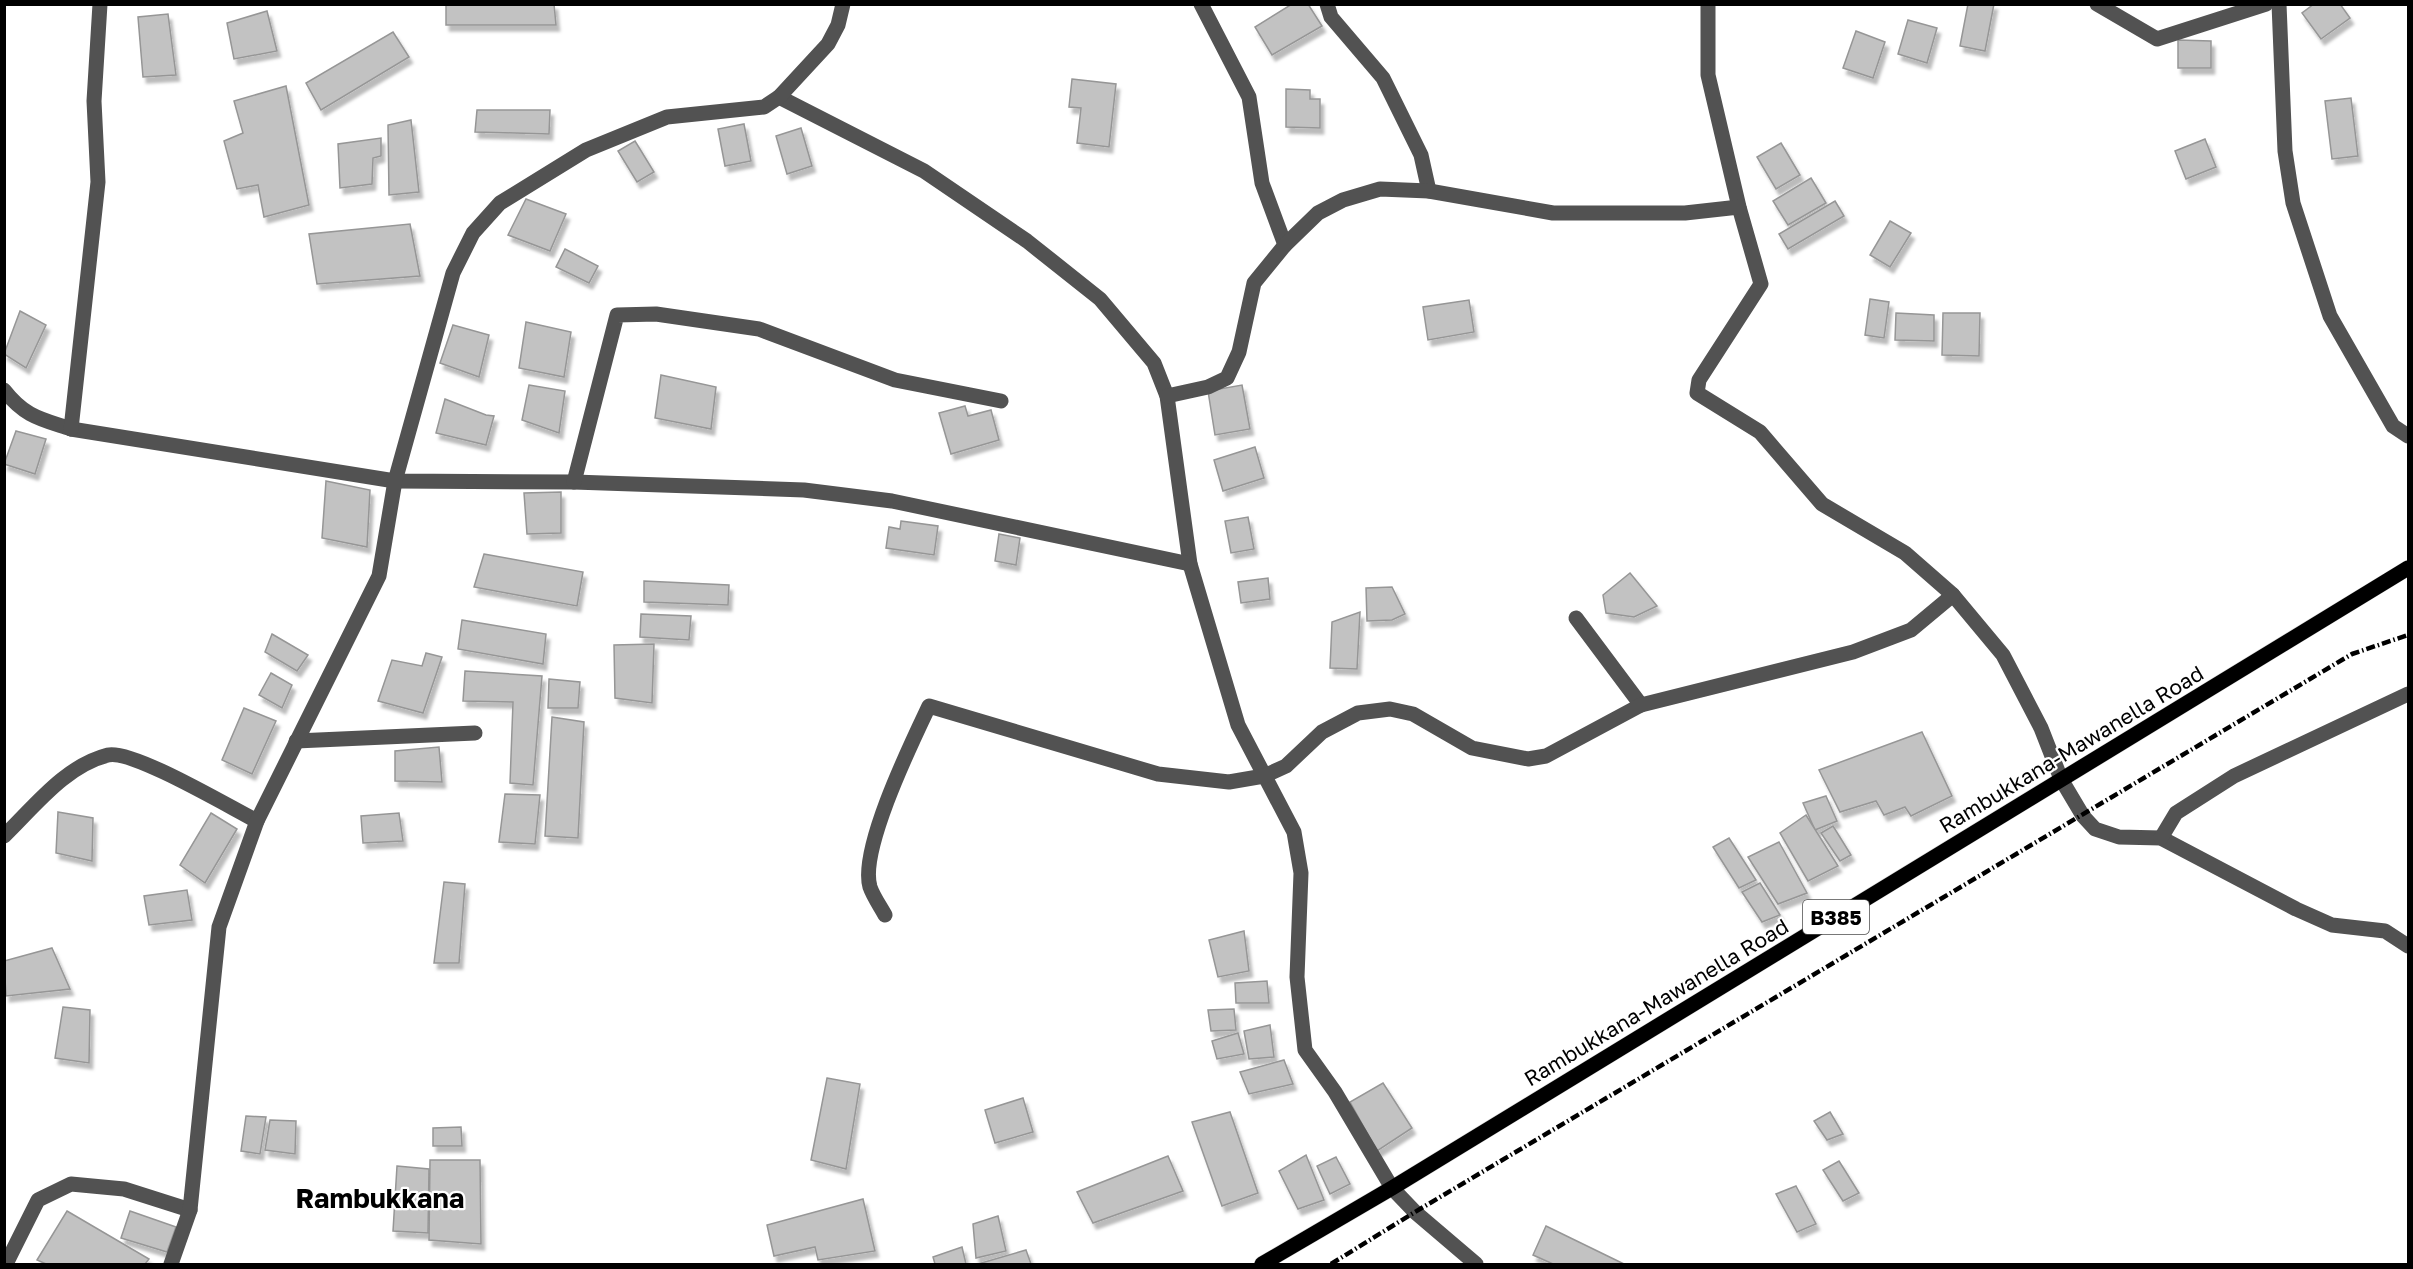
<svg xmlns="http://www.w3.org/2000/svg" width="2413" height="1269" font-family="'Golos Text',sans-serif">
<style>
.building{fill:#c2c2c2;stroke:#969696;stroke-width:1.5;filter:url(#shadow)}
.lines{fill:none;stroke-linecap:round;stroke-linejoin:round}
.major-casing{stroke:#dbdbdb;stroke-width:16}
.minor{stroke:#525252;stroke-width:15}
.major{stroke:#000;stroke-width:15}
.rail{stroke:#000;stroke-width:4.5;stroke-dasharray:9 3 1.5 3;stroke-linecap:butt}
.labels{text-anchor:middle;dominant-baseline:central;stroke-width:4.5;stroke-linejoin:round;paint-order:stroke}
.shield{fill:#fff;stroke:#4c4c4c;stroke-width:1.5}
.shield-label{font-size:20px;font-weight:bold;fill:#000}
.street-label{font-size:21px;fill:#000;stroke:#fff}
.district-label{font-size:27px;font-weight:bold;fill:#000;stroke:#fff}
</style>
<defs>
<filter id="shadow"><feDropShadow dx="3.5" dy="6" stdDeviation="1.5" flood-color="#0004"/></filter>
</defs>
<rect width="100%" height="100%" fill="#fff"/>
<g class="building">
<polygon points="446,4 554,4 556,25 446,25"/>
<polygon points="1292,4 1308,4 1322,26 1272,55 1255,27"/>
<polygon points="1968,4 1994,4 1985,51 1960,46"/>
<polygon points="2314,4 2340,4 2350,18 2321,39 2302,13"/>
<polygon points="267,11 277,51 234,59 227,23"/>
<polygon points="168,14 176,75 143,77 138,17"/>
<polygon points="1908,20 1937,28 1927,63 1898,54"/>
<polygon points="1856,31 1885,42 1873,78 1843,68"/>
<polygon points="393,32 409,57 321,110 306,83"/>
<polygon points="2178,40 2211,41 2211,68 2178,68"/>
<polygon points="1072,79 1116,84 1109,147 1077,143 1081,108 1069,107"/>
<polygon points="286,86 309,205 264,217 258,185 237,189 224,141 243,133 234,101"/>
<polygon points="1286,89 1310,90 1310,99 1320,99 1320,128 1286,127"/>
<polygon points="2351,98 2358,156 2332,159 2325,101"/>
<polygon points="477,110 550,110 549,134 475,132"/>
<polygon points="411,120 419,192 389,195 388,125"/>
<polygon points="744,124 751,161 725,166 718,129"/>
<polygon points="801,128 812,166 787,174 776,136"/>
<polygon points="381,138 381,156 373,158 372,184 340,188 338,144"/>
<polygon points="2205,139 2216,167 2186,179 2175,151"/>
<polygon points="635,141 654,172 637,182 618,151"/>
<polygon points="1781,143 1800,175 1776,189 1757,157"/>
<polygon points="1811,178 1826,203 1788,225 1773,201"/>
<polygon points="526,199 566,214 550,251 508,235"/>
<polygon points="1835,201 1844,216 1788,249 1779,234"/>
<polygon points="1890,221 1911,233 1890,267 1870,255"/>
<polygon points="410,224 420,276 317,284 309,234"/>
<polygon points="565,249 598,266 589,283 556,267"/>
<polygon points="1870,299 1889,302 1884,338 1865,335"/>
<polygon points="1469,300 1474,332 1428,340 1423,307"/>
<polygon points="20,311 46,325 26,368 4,354"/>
<polygon points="1896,313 1934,315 1934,341 1895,340"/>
<polygon points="1943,313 1980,313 1979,356 1942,355"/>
<polygon points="526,322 571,332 564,377 519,368"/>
<polygon points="453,325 489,335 479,377 440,363"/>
<polygon points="661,375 716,387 711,429 655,418"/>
<polygon points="529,385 565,391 559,433 522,420"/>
<polygon points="1242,385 1250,429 1215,435 1208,391"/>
<polygon points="445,399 486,415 494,416 486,445 436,433"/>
<polygon points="965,406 968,416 991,410 999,440 951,454 939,413"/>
<polygon points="16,431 46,439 35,474 4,464"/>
<polygon points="1255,447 1264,478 1223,491 1214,460"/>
<polygon points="326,481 370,490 367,547 322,538"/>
<polygon points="561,492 561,533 527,534 524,493"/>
<polygon points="1248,517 1254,549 1231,553 1225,521"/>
<polygon points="901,521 938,526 934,555 886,548 889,527 900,529"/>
<polygon points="999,534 1020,538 1016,565 995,561"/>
<polygon points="484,554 583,572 577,606 474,587"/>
<polygon points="1630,573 1657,606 1634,617 1606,613 1603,595"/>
<polygon points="1268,578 1270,599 1241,603 1238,582"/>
<polygon points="644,581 729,585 728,605 644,602"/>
<polygon points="1392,587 1405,614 1392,620 1367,621 1366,588"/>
<polygon points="1360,612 1357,669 1330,668 1332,622"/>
<polygon points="641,614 691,616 689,640 640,637"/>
<polygon points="462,620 546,634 543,664 458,649"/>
<polygon points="272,634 308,655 297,671 265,652"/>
<polygon points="654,644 652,703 615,698 614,645"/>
<polygon points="426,653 442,657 423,713 378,701 392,660 422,666"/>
<polygon points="465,671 542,676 533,785 510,783 513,702 463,701"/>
<polygon points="271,673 292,685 282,708 259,695"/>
<polygon points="549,679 580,682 578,708 548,708"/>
<polygon points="244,708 276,721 252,774 222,760"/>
<polygon points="552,717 584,722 578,838 545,836"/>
<polygon points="1922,732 1952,796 1911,816 1905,807 1884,815 1876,801 1840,812 1819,770"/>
<polygon points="439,747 442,782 395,781 395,751"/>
<polygon points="505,794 540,795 535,844 499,842"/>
<polygon points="1826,796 1837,821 1815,830 1803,803"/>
<polygon points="58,812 93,818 92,861 56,853"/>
<polygon points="211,813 237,829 205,883 180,865"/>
<polygon points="399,813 403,841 363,843 361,816"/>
<polygon points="1806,815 1838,866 1808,881 1780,833"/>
<polygon points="1833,826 1851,855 1840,861 1821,833"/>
<polygon points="1729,838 1756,880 1739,888 1713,847"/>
<polygon points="1779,842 1807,893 1778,904 1748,857"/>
<polygon points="444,882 465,884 459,963 434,963"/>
<polygon points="1760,883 1780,915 1762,922 1742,892"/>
<polygon points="187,890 192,920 149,925 144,896"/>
<polygon points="1244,931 1249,971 1218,977 1209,940"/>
<polygon points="52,948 70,989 6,996 4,961"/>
<polygon points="1267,981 1269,1003 1236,1003 1235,983"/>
<polygon points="63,1007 90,1010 89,1063 55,1058"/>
<polygon points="1234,1009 1236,1030 1211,1031 1208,1010"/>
<polygon points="1270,1025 1274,1057 1249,1059 1244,1031"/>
<polygon points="1238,1033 1244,1054 1217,1059 1212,1041"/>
<polygon points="1284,1060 1293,1084 1249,1094 1240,1072"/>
<polygon points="827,1078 860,1084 846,1169 811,1160"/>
<polygon points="1383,1083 1412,1128 1377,1151 1350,1102"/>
<polygon points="1023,1098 1033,1132 995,1143 985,1110"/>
<polygon points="1230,1112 1258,1193 1222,1206 1192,1122"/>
<polygon points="1830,1112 1843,1134 1827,1140 1814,1121"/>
<polygon points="246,1116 266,1117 260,1154 241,1151"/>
<polygon points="270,1120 296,1121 295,1154 265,1150"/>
<polygon points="461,1127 462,1146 433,1146 433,1128"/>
<polygon points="1306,1155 1324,1200 1298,1209 1279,1171"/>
<polygon points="1168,1156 1183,1191 1093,1223 1077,1192"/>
<polygon points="1336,1157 1350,1184 1330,1194 1317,1166"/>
<polygon points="430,1160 480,1160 481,1244 429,1240"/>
<polygon points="1839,1161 1859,1193 1843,1201 1823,1170"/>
<polygon points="397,1166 429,1169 428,1233 393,1231"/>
<polygon points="1796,1186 1816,1224 1797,1232 1776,1194"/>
<polygon points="863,1199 875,1251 818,1260 815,1247 774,1256 767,1225"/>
<polygon points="67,1211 149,1259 145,1264 46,1264 37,1260"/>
<polygon points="130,1211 176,1227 167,1252 121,1238"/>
<polygon points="998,1216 1006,1251 976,1258 973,1224"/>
<polygon points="1546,1226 1624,1264 1553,1264 1533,1255"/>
<polygon points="962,1247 966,1264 935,1264 933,1257"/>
<polygon points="1026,1250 1031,1264 978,1264"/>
</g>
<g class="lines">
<g class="major-casing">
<polyline id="major" points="1262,1264 1392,1188 2408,568"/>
</g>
<g class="minor">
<polyline points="1201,4 1249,97 1262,183 1285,245"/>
<polyline points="1327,4 1331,17 1383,78 1421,155 1429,191"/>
<polyline points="1708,4 1708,75 1739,207 1761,284 1699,380 1697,393 1760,432 1822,504 1905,553 1953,595 2003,655 2041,728 2061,779 2083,816 2095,829 2119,837 2161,838 2296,909 2332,925 2385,931 2408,946"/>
<polyline points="2097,4 2157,39 2266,4"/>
<polyline points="2279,4 2285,151 2293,203 2330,316 2393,426 2408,436"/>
<polyline points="779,97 924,171 1027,241 1100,299 1154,363 1167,396 1190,564 1238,725 1294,832 1301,873 1297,977 1305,1050 1335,1092 1392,1188 1415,1212 1476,1264"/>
<path d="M4,390C25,417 41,419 71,429L395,481L574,482L804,490L892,501L1190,564"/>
<polyline points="1167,396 1208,387 1227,378 1239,352 1254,283 1285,245 1318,213 1343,200 1380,189 1429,191 1553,213 1685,213 1739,207"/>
<polyline points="71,429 98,182 94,101 100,4"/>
<polyline points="574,482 617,315 656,314 759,329 895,380 1001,401"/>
<polyline points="1576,618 1641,705"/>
<polyline points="296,741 475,733"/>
<path d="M4,836C35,806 65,766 108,755C132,749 231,808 257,821"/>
<polyline points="2161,838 2176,813 2234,776 2408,694"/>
<path d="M885,915C880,906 873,896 870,887C859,850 912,742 929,706L1158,774L1229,782L1264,776L1286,766L1322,732L1358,713L1390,709L1413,714L1472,748L1528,759L1546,756L1641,705L1853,652L1911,630L1953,595"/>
<polyline points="6,1264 38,1200 71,1184 124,1189 190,1210"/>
<polyline points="171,1264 190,1210 219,927 257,821 379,576 395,481 453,273 473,233 500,203 586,150 667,117 764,107 779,97 828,44 838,25 843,4"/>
</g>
<use href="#major" class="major"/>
<polyline class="rail" points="1331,1264 1415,1212 2352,654 2408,635"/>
</g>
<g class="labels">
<rect class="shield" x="1803" y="900" width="66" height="34" rx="4.5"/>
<g class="shield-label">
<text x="1836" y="917">B385</text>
</g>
<g class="street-label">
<text transform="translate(2071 749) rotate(-31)">Rambukkana-Mawanella Road</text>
<text transform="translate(1656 1002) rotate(-31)">Rambukkana-Mawanella Road</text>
</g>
<g class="district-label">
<text x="380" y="1198">Rambukkana</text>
</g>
</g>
<rect width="2413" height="1269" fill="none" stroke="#000000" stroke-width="12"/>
</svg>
